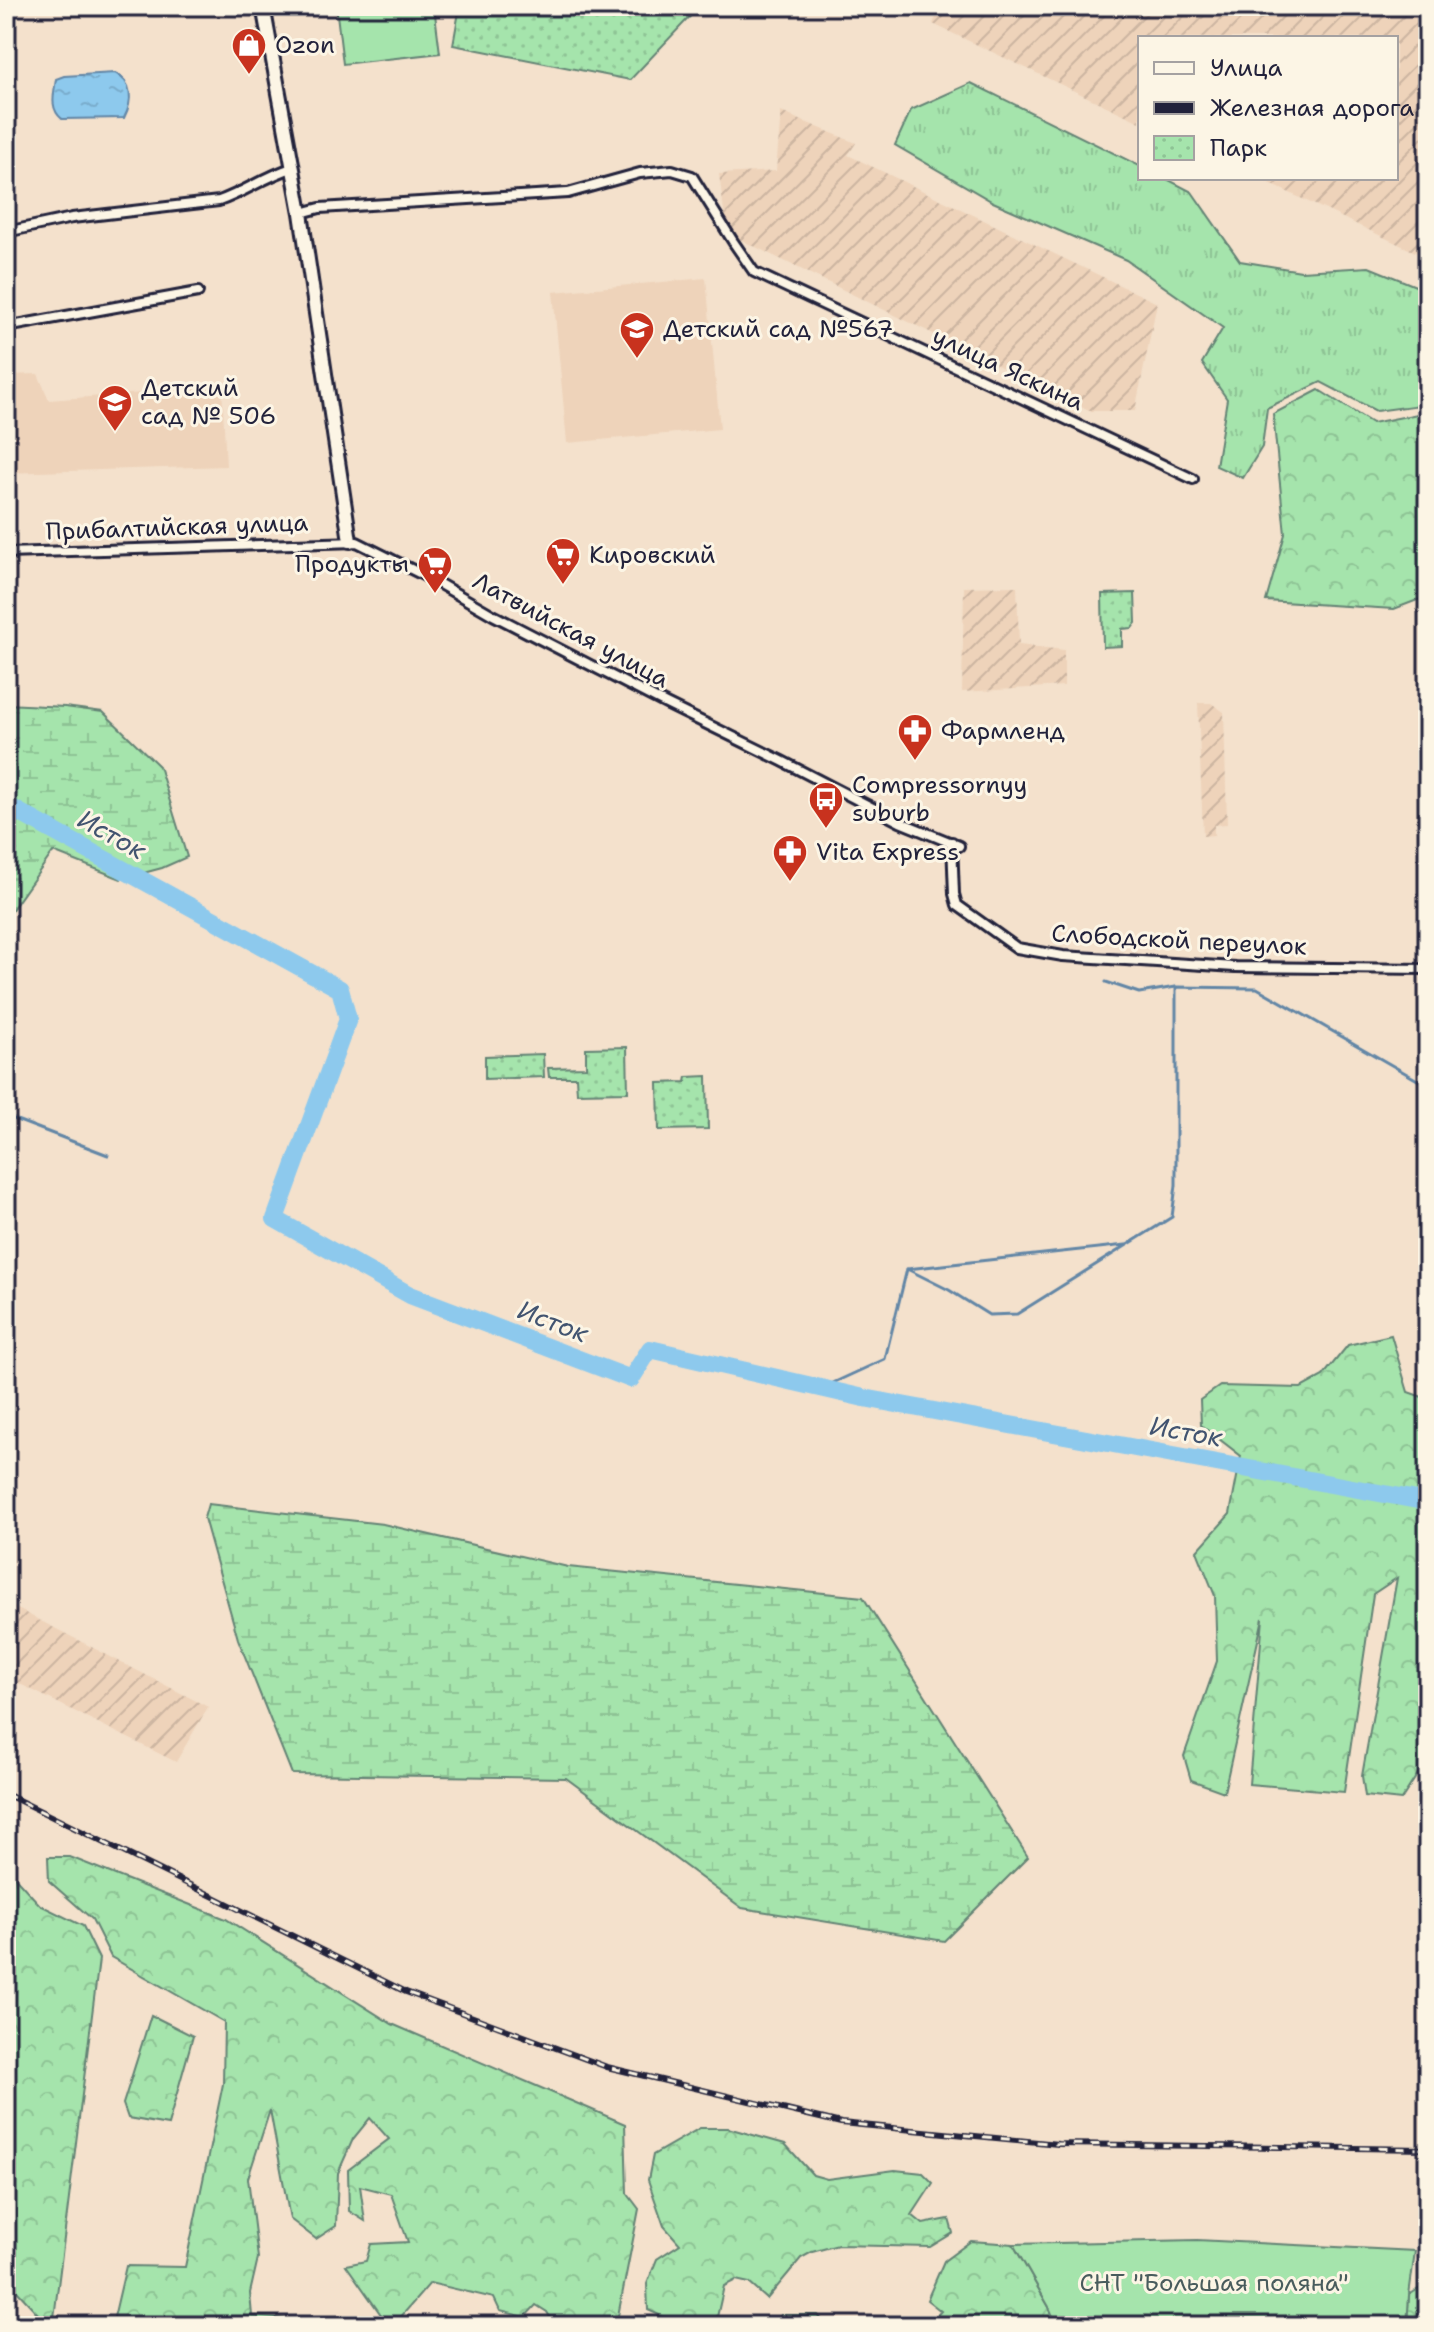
<svg xmlns="http://www.w3.org/2000/svg" width="1434" height="2332" font-family="'Shantell Sans',sans-serif">
<style>
.built{fill:#eed3ba}
.industrial{fill:url(#industrial-furrows)}
.grass{fill:url(#grass-tufts);stroke:#648374;stroke-width:2}
.forest{fill:url(#forest-crowns);stroke:#648374;stroke-width:2}
.wetland{fill:url(#wetland-marsh);stroke:#648374;stroke-width:2}
.park{fill:url(#park-dots);stroke:#648374;stroke-width:2}
.garden{fill:#a5e4ac;stroke:#648374;stroke-width:2}
.water{fill:url(#water-ripples);stroke:#6286a6;stroke-width:2}
.lines{fill:none;stroke-linecap:round;stroke-linejoin:round}
.stream{stroke:#6286a6;stroke-width:3}
.river{stroke:#8dc9ed;stroke-width:18}
.street-casing{stroke:#22223b;stroke-width:14}
.secondary-casing{stroke:#22223b;stroke-width:18}
.street{stroke:#fcf5e5;stroke-width:8}
.secondary{stroke:#fcf5e5;stroke-width:12}
.rail-casing{stroke:#22223b;stroke-width:6}
.rail{stroke:#fcf5e5;stroke-width:3;stroke-dasharray:9;stroke-linecap:butt}
.labels{text-anchor:middle;dominant-baseline:central;stroke-width:6;stroke-linejoin:round;paint-order:stroke}
.poi-label{font-size:24px;fill:#22223b;stroke:#fcf5e5;text-anchor:start}
.street-label{font-size:24px;fill:#22223b;stroke:#fcf5e5}
.park-label{font-size:24px;fill:#495c5d;stroke:#fcf5e5}
.water-label{font-size:26px;font-style:italic;fill:#425470;stroke:#fcf5e5}
</style>
<defs>
<pattern id="industrial-furrows" width="10" height="10" patternUnits="userSpaceOnUse" patternTransform="scale(2)"><rect width="10" height="10" fill="#eed3ba"/><path d="M-1 1l2-2M0 10L10 0M9 11l2-2" fill="none" stroke="#ccb5a1"/></pattern>
<pattern id="grass-tufts" width="24" height="20" patternUnits="userSpaceOnUse" patternTransform="scale(2)"><rect width="24" height="20" fill="#a5e4ac"/><path d="M3 7l-1-3M5 7V3M7 7l1-3M15 17l-1-3M17 17v-4M19 17l1-3" fill="none" stroke="#8ec395"/></pattern>
<pattern id="forest-crowns" width="20" height="18" patternUnits="userSpaceOnUse" patternTransform="scale(2)"><rect width="20" height="18" fill="#a5e4ac"/><path d="M2 6a3 3 0 1 1 6 0M12 15a3 3 0 1 1 6 0" fill="none" stroke="#8ec395"/></pattern>
<pattern id="wetland-marsh" width="20" height="14" patternUnits="userSpaceOnUse" patternTransform="scale(2)"><rect width="20" height="14" fill="#a5e4ac"/><path d="M1 5h8M5 5V1M11 12h8M15 12V8" fill="none" stroke="#8ec395"/></pattern>
<pattern id="park-dots" width="8" height="8" patternUnits="userSpaceOnUse" patternTransform="scale(2)"><rect width="8" height="8" fill="#a5e4ac"/><path d="M2 2h.1M6 6h.1" fill="none" stroke="#8ec395" stroke-width="1.8" stroke-linecap="round"/></pattern>
<pattern id="water-ripples" width="26" height="14" patternUnits="userSpaceOnUse" patternTransform="scale(2)"><rect width="26" height="14" fill="#8dc9ed"/><path d="M2 4q2-2 4 0t4 0M15 11q2-2 4 0t4 0" fill="none" stroke="#79accc"/></pattern>
</defs>
<rect width="100%" height="100%" fill="#f4e1cc"/>
<filter id="ink" filterUnits="userSpaceOnUse"><feTurbulence type="fractalNoise" baseFrequency=".0125" numOctaves="2"/><feDisplacementMap in="SourceGraphic" scale="16" xChannelSelector="R" yChannelSelector="G"/><feConvolveMatrix kernelMatrix="1 2 1 2 8 2 1 2 1" color-interpolation-filters="sRGB"/></filter>
<g filter="url(#ink)">
<g class="built">
<polygon points="706,278 720,429 567,443 553,292"/>
<polygon points="38,374 49,400 222,387 226,466 6,473 6,375"/>
</g>
<g class="industrial">
<polygon points="941,6 1428,6 1428,258 1258,178 1396,178 1396,38 1140,38 1140,122 933,24"/>
<polygon points="781,112 856,143 848,155 1157,303 1135,411 1091,411 727,233 719,174 776,171"/>
<polygon points="1017,586 1019,645 1064,650 1064,686 962,692 964,587"/>
<polygon points="1198,703 1211,703 1224,712 1227,824 1214,825 1214,835 1203,836"/>
<polygon points="6,1603 208,1707 176,1762 6,1677"/>
</g>
<polygon class="grass" points="971,83 1140,166 1140,178 1165,178 1192,192 1240,261 1301,271 1369,267 1428,291 1428,404 1376,411 1321,382 1267,408 1262,447 1243,478 1216,466 1227,399 1202,363 1223,328 1126,260 993,202 895,145 911,110"/>
<g class="forest">
<polygon points="1319,390 1372,423 1428,412 1428,596 1394,609 1266,601 1285,534 1273,414"/>
<polygon points="1391,1335 1408,1392 1428,1399 1428,1690 1421,1769 1401,1800 1365,1796 1362,1776 1397,1578 1373,1594 1344,1792 1249,1784 1263,1618 1224,1792 1191,1780 1184,1756 1217,1661 1215,1596 1197,1551 1230,1514 1241,1456 1201,1425 1200,1400 1220,1386 1301,1388 1323,1376 1348,1345"/>
<polygon points="48,1857 70,1857 226,1919 392,2024 625,2124 627,2193 639,2209 616,2326 555,2326 547,2312 536,2305 525,2317 500,2311 494,2298 430,2283 393,2326 389,2326 346,2265 366,2261 371,2244 408,2242 391,2194 360,2186 365,2221 349,2211 348,2170 389,2139 370,2118 353,2139 338,2173 336,2226 316,2239 290,2219 270,2110 248,2178 258,2258 250,2293 252,2316 287,2319 294,2326 112,2326 126,2266 185,2267 223,2084 224,2022 111,1957 92,1919 49,1881"/>
<polygon points="10,1872 40,1905 83,1926 99,1959 53,2326 49,2326 6,2279 6,1874"/>
<polygon points="151,2015 193,2036 168,2125 128,2118 123,2104"/>
<polygon points="700,2128 728,2128 785,2144 813,2175 827,2179 895,2170 923,2173 933,2183 912,2215 923,2224 949,2219 953,2233 930,2247 838,2245 812,2252 801,2258 767,2299 749,2283 736,2280 724,2286 715,2326 684,2326 648,2310 647,2284 657,2259 680,2244 664,2226 648,2180 653,2155"/>
<polygon points="971,2241 1013,2244 1049,2307 1057,2326 927,2326 941,2311 927,2300 944,2261"/>
<polygon points="1428,2283 1428,2326 1407,2326 1409,2295"/>
<polygon points="781,2315 818,2315 827,2326 772,2326"/>
</g>
<g class="wetland">
<polygon points="6,704 65,707 103,712 159,766 187,857 162,868 121,879 53,852 6,918"/>
<polygon points="208,1504 383,1524 568,1567 863,1597 1028,1857 944,1941 742,1908 566,1778 292,1774 238,1639 204,1518"/>
</g>
<g class="park">
<polygon points="460,6 700,6 630,80 453,45"/>
<polygon points="1135,593 1136,623 1132,628 1122,629 1122,646 1103,647 1102,594"/>
<polygon points="627,1047 628,1092 577,1093 576,1077 549,1077 548,1068 586,1067 586,1048"/>
<polygon points="543,1054 544,1077 485,1079 485,1056"/>
<polygon points="707,1076 708,1129 659,1130 658,1083 686,1082 687,1077"/>
</g>
<g class="garden">
<polygon points="336,6 434,6 440,53 343,64"/>
<polygon points="1197,2240 1415,2251 1409,2295 1407,2326 1057,2326 1049,2307 1013,2244"/>
</g>
<path class="water" d="M115,73C133,82 133,101 124,118L62,119C49,108 54,94 56,79L64,76Z"/>
<g class="lines">
<g class="stream">
<polyline points="1106,982 1139,993 1176,987 1257,988 1428,1086"/>
<polyline points="6,1116 108,1155"/>
<polyline points="907,1269 1126,1245"/>
<polyline points="822,1388 885,1359 907,1269 949,1290 989,1315 1017,1314 1172,1217 1176,1185 1176,987"/>
</g>
<polyline class="river" points="6,805 340,989 348,1019 275,1219 410,1295 631,1379 650,1349 864,1398 1428,1502"/>
<g class="street-casing">
<g id="street">
<polyline points="301,213 320,208 568,193 640,173 672,170 692,176 734,243 754,272 1193,479"/>
<path d="M6,232L72,218L219,201C245,192 266,176 292,168"/>
<polyline points="6,327 198,292"/>
<polyline points="6,553 357,542 431,579 493,615 666,704 782,761 900,822 959,846"/>
<polyline points="952,842 954,894 957,905 1017,948 1063,956 1235,967 1428,969"/>
</g>
</g>
<g class="secondary-casing">
<g id="secondary">
<polyline points="263,6 301,213 350,541"/>
<polyline points="6,2316 16,2326"/>
</g>
</g>
<use href="#street" class="street"/>
<use href="#secondary" class="secondary"/>
<g class="rail-casing">
<polyline id="rail" points="6,1794 406,1992 607,2067 841,2123 1058,2144 1428,2149"/>
</g>
<use href="#rail" class="rail"/>
</g>
</g>
<defs>
<g id="shop-pin" transform="scale(1.8)"><path d="M0 17L-7.5 6A9.5 9.5 0 1 1 7.5 6Z" fill="#c8321e" stroke="#fcf5e5"/><path d="M-5-2.5h2.3a2.7 3.5 0 0 1 5.4 0H5L5.5 6h-11ZM-1.5-2.5h3a1.5 2.3 0 0 0-3 0Z" fill="#fff"/></g>
<g id="school-pin" transform="scale(1.8)"><path d="M0 17L-7.5 6A9.5 9.5 0 1 1 7.5 6Z" fill="#c8321e" stroke="#fcf5e5"/><path d="M0-5L7-2L0 1L-7-2ZM-4 1L0 2.5L4 1V4Q0 6-4 4Z" fill="#fff"/></g>
<g id="supermarket-pin" transform="scale(1.8)"><path d="M0 17L-7.5 6A9.5 9.5 0 1 1 7.5 6Z" fill="#c8321e" stroke="#fcf5e5"/><path d="M-6-5.5h2.5l.6 2H6L4.5 2H-2.5L-4.4-4H-6ZM-1.5 3.2a1.3 1.3 0 1 0 .1 0ZM3 3.2a1.3 1.3 0 1 0 .1 0Z" fill="#fff"/></g>
<g id="pharmacy-pin" transform="scale(1.8)"><path d="M0 17L-7.5 6A9.5 9.5 0 1 1 7.5 6Z" fill="#c8321e" stroke="#fcf5e5"/><path d="M-2-6h4v4h4v4h-4v4h-4v-4h-4v-4h4Z" fill="#fff"/></g>
<g id="bus-pin" transform="scale(1.8)"><path d="M0 17L-7.5 6A9.5 9.5 0 1 1 7.5 6Z" fill="#c8321e" stroke="#fcf5e5"/><path d="M-5-6H5V4H4V6H2V4H-2V6H-4V4H-5ZM-3.5-4V0h7V-4ZM-3.5 1.2v1.5H-2V1.2ZM2 1.2v1.5H3.5V1.2Z" fill="#fff"/></g>
</defs>
<g fill-rule="evenodd">
<use href="#shop-pin" x="249" y="45"/>
<use href="#school-pin" x="637" y="329"/>
<use href="#school-pin" x="115" y="402"/>
<use href="#supermarket-pin" x="563" y="555"/>
<use href="#supermarket-pin" x="435" y="564"/>
<use href="#pharmacy-pin" x="915" y="731"/>
<use href="#bus-pin" x="826" y="799"/>
<use href="#pharmacy-pin" x="790" y="852"/>
</g>
<g class="labels">
<g class="poi-label">
<text x="275" y="45">Ozon</text>
<text x="663" y="329">Детский сад №567</text>
<text x="141" y="388">Детский<tspan x="141" dy="28">сад № 506</tspan></text>
<text x="589" y="555">Кировский</text>
<text x="409" y="564" text-anchor="end">Продукты</text>
<text x="941" y="731">Фармленд</text>
<text x="852" y="785">Compressornyy<tspan x="852" dy="28">suburb</tspan></text>
<text x="816" y="852">Vita Express</text>
</g>
<g class="street-label">
<text transform="translate(1008 369) rotate(25)">улица Яскина</text>
<text transform="translate(177 527) rotate(-2)">Прибалтийская улица</text>
<text transform="translate(571 630) rotate(28)">Латвийская улица</text>
<text transform="translate(1179 940) rotate(3)">Слободской переулок</text>
</g>
<g class="park-label">
<text x="1214" y="2283">СНТ "Большая поляна"</text>
</g>
<g class="water-label">
<text transform="translate(112 834) rotate(29)">Исток</text>
<text transform="translate(553 1321) rotate(21)">Исток</text>
<text transform="translate(1186 1431) rotate(10)">Исток</text>
</g>
</g>
<rect width="1434" height="2332" fill="none" stroke="#fcf5e5" stroke-width="32"/>
<rect x="16" y="16" width="1402" height="2300" fill="none" stroke="#22223b" stroke-width="3" filter="url(#ink)"/>
<rect x="1138" y="36" width="260" height="144" fill="#fcf5e5" stroke="#a5a1a1" stroke-width="2"/>
<rect x="1154" y="62" width="40" height="12" fill="#fcf5e5" stroke="#a5a1a1" stroke-width="2"/>
<text x="1210" y="76" font-size="24" fill="#22223b">Улица</text>
<rect x="1154" y="102" width="40" height="12" fill="#22223b" stroke="#a5a1a1" stroke-width="2"/>
<text x="1210" y="116" font-size="24" fill="#22223b">Железная дорога</text>
<rect x="1154" y="136" width="40" height="24" fill="url(#park-dots)" stroke="#a5a1a1" stroke-width="2"/>
<text x="1210" y="156" font-size="24" fill="#22223b">Парк</text>
</svg>
